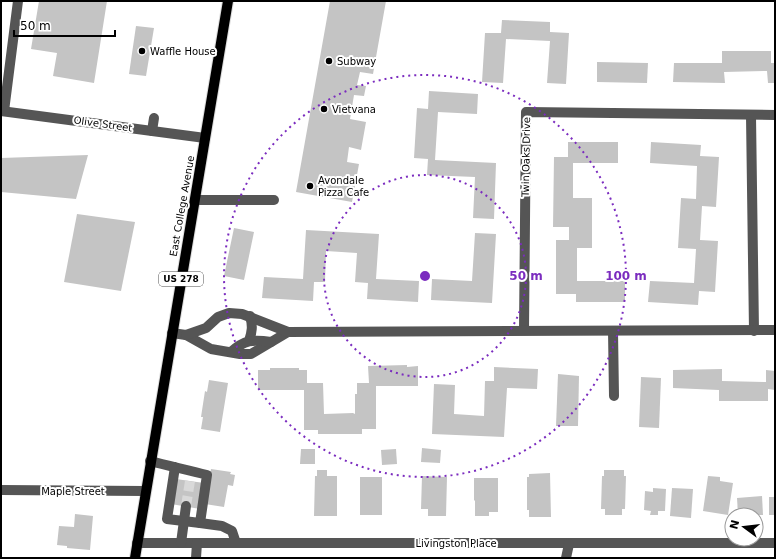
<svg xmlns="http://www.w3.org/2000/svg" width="776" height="559" font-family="'DejaVu Sans',sans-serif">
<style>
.building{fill:#c4c4c4}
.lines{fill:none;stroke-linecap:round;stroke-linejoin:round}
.minor-tunnel{stroke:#d9d9d9;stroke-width:10;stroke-dasharray:10 5;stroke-linecap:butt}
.major-casing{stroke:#dbdbdb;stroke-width:12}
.minor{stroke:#555;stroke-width:10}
.major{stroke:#000;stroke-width:10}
.ring{fill:none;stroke:#7b2cbf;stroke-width:2;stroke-dasharray:2 4}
.poi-dot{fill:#000;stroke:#fff;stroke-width:1.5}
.labels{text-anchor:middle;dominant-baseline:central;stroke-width:4;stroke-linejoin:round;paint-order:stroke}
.shield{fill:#fff;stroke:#4c4c4c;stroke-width:1}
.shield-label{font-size:9px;font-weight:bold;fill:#000}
.poi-label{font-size:10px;fill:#000;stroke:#fff;text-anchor:start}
.street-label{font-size:10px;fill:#000;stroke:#fff}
.centre{fill:#7b2cbf;stroke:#fff;stroke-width:2}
.ring-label{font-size:12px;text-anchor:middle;font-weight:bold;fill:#7b2cbf;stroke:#fff;stroke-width:4;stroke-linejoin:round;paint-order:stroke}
</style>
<rect width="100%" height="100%" fill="#fff"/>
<g class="building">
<polygon points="39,1 107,1 94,83 53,76 57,53 31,49"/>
<polygon points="330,1 386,1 373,74 360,72 357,85 366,86 364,96 354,95 350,119 366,122 361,150 349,147 347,162 359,164 352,202 296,192"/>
<polygon points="502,20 550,22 550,32 569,33 566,84 547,83 550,41 506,39 503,83 482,82 485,33 501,33"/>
<polygon points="136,26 154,28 146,76 129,74"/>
<polygon points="722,51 771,51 771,63 775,63 775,83 768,83 767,71 724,72 725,83 673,82 674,63 722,63"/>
<polygon points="597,62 648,63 647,83 597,82"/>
<polygon points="429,91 478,94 477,114 438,112 435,160 496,163 494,219 473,218 475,177 427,175 428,159 414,158 417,108 428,109"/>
<polygon points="568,142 618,142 618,163 573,163 573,198 592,198 592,248 577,248 577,281 625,281 625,302 576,302 576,294 556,294 556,240 569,240 569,227 553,227 554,157 568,157"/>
<polygon points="651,142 701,145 700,156 719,157 716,207 702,206 700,240 718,241 715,292 699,291 698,305 648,302 650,281 694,283 696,249 678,248 681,198 696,199 697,166 650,163"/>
<polygon points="88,155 76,199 1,192 1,158"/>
<polygon points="77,214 135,222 121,291 64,282"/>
<polygon points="234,228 254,232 244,280 224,276"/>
<polygon points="306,230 379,234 376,279 419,281 418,302 367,299 368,283 355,282 357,253 326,251 325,282 314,282 313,301 262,298 264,277 303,279"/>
<polygon points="475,233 496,234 492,303 431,300 432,279 472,281"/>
<polygon points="407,365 407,367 418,366 418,386 376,386 376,429 362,429 362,434 318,434 318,430 304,430 304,390 258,390 258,370 270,370 270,368 299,368 299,370 307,370 307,383 323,383 324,414 353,413 355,414 355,394 357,394 357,383 369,383 368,366"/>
<polygon points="494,367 538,369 537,389 507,388 504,437 432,434 434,384 455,385 454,414 484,416 485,381 494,381"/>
<polygon points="722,369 722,381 766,382 766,370 775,371 775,390 768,389 768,401 719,401 719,390 673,388 673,370"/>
<polygon points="558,374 579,376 578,426 556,426"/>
<polygon points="641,377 661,378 659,428 639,427"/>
<polygon points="209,380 228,383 220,432 201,429 203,417 201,417 205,391 207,392"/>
<polygon points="422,448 441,450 440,463 421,462"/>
<polygon points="301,449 315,449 315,464 300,464"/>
<polygon points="396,449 397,464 382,465 381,450"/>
<polygon points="211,469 231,472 230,474 235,475 233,486 228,485 224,507 205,504"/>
<polygon points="317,470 327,470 327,476 337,476 337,516 314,516 315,476 317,476"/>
<polygon points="604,470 624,470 624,476 626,476 625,509 622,509 622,515 605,515 605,509 601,509 602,476 604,476"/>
<polygon points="550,473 551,517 529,517 529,510 527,510 527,477 529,477 529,474"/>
<polygon points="422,476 447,477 446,516 428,516 428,509 421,509"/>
<polygon points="708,476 720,477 720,481 733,483 728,515 703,511"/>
<rect x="360" y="477" width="22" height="38"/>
<polygon points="474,478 498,478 498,512 489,512 489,516 475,516 475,500 474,501"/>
<polygon points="176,479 204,483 200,509 171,504"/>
<polygon points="653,488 666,489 665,511 658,511 658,515 650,515 651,511 644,510 645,491 653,492"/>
<polygon points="672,488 693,489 691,518 670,516"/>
<polygon points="762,496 763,515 738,515 737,498"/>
<rect x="769" y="497" width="6" height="18"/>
<polygon points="75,514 93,516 90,550 67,548 67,546 57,545 59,526 74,527"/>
</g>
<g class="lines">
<polyline class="minor-tunnel" points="186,506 190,481"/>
<g class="major-casing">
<polyline id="major" points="135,558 228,1"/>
</g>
<g class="minor">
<polyline points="1,111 205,138"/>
<polyline points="4,111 18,1"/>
<polyline points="751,116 754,331"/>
<polyline points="152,131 154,118"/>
<polyline points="195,200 274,200"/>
<polyline points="524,330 526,112 775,115"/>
<polyline points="613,331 614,396"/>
<polyline points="172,333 186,335 211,349 240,354 251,354 288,332"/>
<polyline points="186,335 206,328 218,317 229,313 242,314 288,332 775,330"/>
<path d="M249,341C252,332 253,326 250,316"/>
<path d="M231,352C244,340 253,339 271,342"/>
<path d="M150,461C169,466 188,470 207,475L200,523L167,519L175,467"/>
<polyline points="1,490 145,491"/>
<polyline points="200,523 222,526 232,531 236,543"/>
<polyline points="137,543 775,543"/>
<polyline points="181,543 186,506"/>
<polyline points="196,558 197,543"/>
<polyline points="566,558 569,544"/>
</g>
<use href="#major" class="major"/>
</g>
<g class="ring">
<circle cx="425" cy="276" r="101"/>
<circle cx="425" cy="276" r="201"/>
</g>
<g class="poi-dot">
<circle cx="142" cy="51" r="4"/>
<circle cx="329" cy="61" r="4"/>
<circle cx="324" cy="109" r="4"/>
<circle cx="310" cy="186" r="4"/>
</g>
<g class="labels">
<rect class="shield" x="159" y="272" width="44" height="14" rx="3"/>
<g class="shield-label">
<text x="181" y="279">US 278</text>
</g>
<g class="poi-label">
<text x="150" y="51">Waffle House</text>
<text x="337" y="61">Subway</text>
<text x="332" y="109">Vietvana</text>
<text x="318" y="180">Avondale<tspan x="318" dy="12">Pizza Cafe</tspan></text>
</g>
<g class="street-label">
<text transform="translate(103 124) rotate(8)">Olive Street</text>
<text transform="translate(526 157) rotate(-89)">Twin Oaks Drive</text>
<text transform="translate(182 206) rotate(-80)">East College Avenue</text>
<text x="73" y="491">Maple Street</text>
<text x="456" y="543">Livingston Place</text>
</g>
</g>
<circle cx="425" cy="276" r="6" class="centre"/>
<g class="ring-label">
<text x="526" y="280">50 m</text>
<text x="626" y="280">100 m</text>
</g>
<rect width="776" height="559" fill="none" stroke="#000000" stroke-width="4"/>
<g transform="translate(744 527) rotate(285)"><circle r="19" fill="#ffffff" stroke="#999999"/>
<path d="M0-3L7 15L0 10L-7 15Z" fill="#000000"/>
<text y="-6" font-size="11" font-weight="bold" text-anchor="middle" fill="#000000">N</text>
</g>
<path d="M14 30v6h101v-6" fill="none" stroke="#000000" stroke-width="2"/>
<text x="20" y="30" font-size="12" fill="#000000" stroke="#ffffff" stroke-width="3" paint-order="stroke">50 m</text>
</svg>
